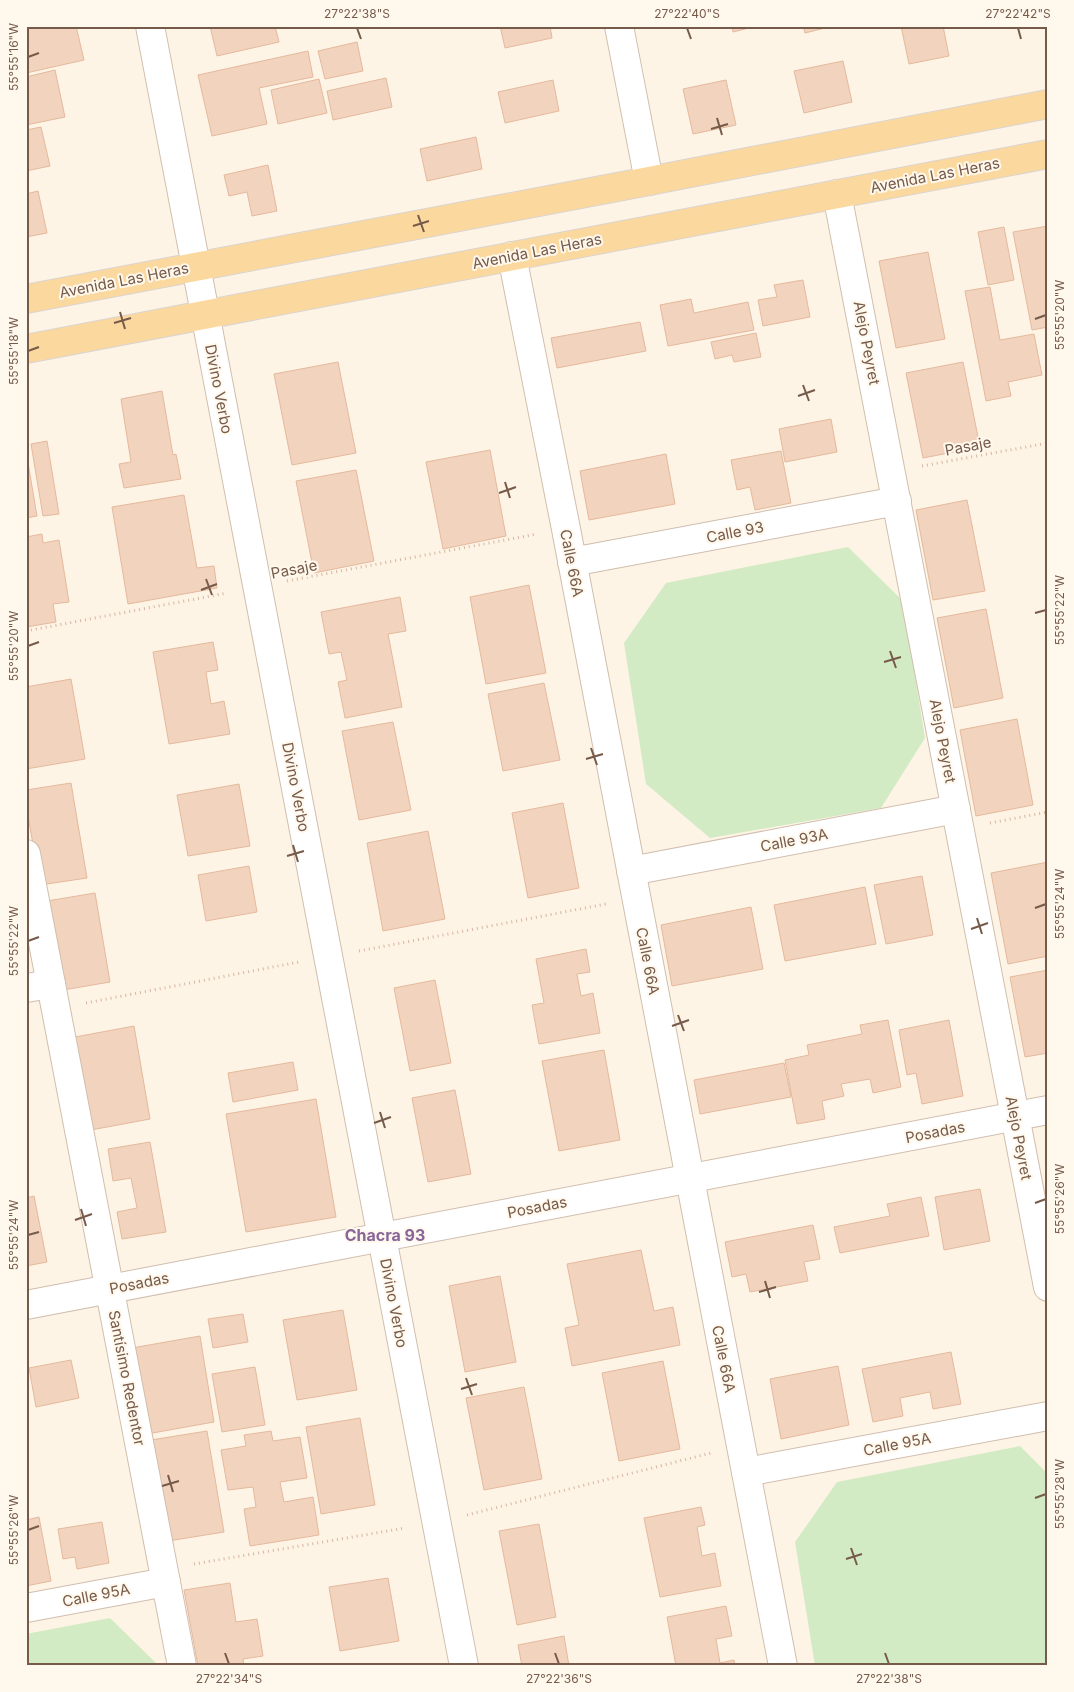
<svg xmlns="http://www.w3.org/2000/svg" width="1074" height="1692" font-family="Inter,sans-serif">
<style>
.green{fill:#d3ebc4}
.building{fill:#f2d3bd;stroke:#e5b99d}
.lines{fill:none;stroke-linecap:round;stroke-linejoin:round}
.minor-casing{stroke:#d1beae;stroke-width:30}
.major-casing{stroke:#dbd4d0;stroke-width:30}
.path{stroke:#d7b6a0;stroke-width:3;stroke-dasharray:1 4;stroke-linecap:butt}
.minor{stroke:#fff;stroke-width:28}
.major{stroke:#fbd99e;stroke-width:28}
.ticks{fill:none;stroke:#765a4a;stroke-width:2}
.labels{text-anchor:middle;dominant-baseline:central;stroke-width:4;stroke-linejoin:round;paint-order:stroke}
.street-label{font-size:15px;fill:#765a4a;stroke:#fff8ed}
.neighbourhood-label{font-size:16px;font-weight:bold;fill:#88669a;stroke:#fff8ed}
.neatline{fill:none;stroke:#765a4a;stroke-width:2}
.ticks-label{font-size:12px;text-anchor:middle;fill:#765a4a}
</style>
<rect width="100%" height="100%" fill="#fdf4e6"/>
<g class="green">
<polygon points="848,547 903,601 925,738 881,808 710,838 646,784 624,643 666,583"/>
<polygon points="1020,1446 1048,1474 1048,1666 815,1666 795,1542 837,1482"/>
<polygon points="110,1618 159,1666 26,1666 26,1634"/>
</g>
<g class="building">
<polygon points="26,26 76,26 84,60 26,73"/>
<polygon points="210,26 275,26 279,42 217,56"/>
<polygon points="500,26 550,26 552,38 505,48"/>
<polygon points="732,26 753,26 753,27 733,32"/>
<polygon points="803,26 833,26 805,33"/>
<polygon points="901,26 943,26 949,56 909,64"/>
<polygon points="357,42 363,71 325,79 318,51"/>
<polygon points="308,51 313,77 259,88 267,124 212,136 198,75"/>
<polygon points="843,61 852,102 804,113 794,71"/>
<polygon points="55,70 65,117 26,125 26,77"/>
<polygon points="386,78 392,107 333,120 327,91"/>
<polygon points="319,79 327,113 278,124 271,90"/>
<polygon points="553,80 559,111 505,123 498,92"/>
<polygon points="726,80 736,125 693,134 683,89"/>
<polygon points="41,127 50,166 26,171 26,130"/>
<polygon points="476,137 482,169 427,181 420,149"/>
<polygon points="268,165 277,211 252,216 247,192 229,196 224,175"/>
<polygon points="38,191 47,233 26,237 26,194"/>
<polygon points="1048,226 1048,327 1032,330 1013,232"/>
<polygon points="1004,227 1014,280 988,285 978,232"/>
<polygon points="928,252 945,339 896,348 879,261"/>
<polygon points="803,280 810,317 763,326 758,300 777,297 774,285"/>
<polygon points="990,287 1000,340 1034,334 1042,375 1008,382 1011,396 986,401 965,291"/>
<polygon points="691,299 694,313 748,302 754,330 668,346 660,305"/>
<polygon points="640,322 646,351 557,368 551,338"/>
<polygon points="756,333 761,357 734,362 732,355 715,359 711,342"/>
<polygon points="338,362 356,453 292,465 274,374"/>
<polygon points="963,362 980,447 923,458 906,373"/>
<polygon points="162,391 173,455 176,454 181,479 124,488 119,464 131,462 121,399"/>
<polygon points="831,419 837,452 785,462 779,429"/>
<polygon points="47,441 59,514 43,516 31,444"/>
<polygon points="490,450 506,536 443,549 426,462"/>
<polygon points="26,451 37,516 26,518"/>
<polygon points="781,451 791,503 755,510 750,487 737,490 731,460"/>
<polygon points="666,454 675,504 589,520 580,471"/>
<polygon points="356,470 374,561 314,573 296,481"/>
<polygon points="184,495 197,568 214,566 217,588 128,604 112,507"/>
<polygon points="967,500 985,591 933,600 916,510"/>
<polygon points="42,534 43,543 59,540 69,602 53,604 56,622 26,627 26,537"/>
<polygon points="529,585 546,673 486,684 470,597"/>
<polygon points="400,597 406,631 388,634 402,707 345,718 338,682 347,680 341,652 329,654 321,612"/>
<polygon points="986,609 1003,698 954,708 937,618"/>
<polygon points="213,642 218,670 206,672 211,704 224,701 230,734 169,744 153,652"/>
<polygon points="71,679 85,759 26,769 26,687"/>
<polygon points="544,683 560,760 503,771 488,694"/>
<polygon points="1017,719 1033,805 976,816 960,730"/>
<polygon points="393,722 411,810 359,820 342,731"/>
<polygon points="71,783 87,878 40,885 26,804 26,790"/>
<polygon points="239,784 250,846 188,856 177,795"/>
<polygon points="563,803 579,888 528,898 512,813"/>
<polygon points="428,831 445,919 383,931 367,843"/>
<polygon points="1048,862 1048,956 1008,964 991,873"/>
<polygon points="249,866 257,912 206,921 198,875"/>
<polygon points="922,876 933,935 886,944 874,885"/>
<polygon points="865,887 876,944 785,961 774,905"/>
<polygon points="95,893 110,982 63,990 47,901"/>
<polygon points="751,907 763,969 672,986 661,925"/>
<polygon points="586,949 590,972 577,974 581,996 593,993 600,1033 539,1044 532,1005 544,1003 536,959"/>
<polygon points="1048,970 1048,1053 1025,1057 1010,977"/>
<polygon points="435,980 451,1063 410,1071 394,988"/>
<polygon points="888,1020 901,1087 873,1093 870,1079 841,1084 844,1096 822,1101 825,1119 797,1124 785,1060 809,1055 807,1045 862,1034 860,1025"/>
<polygon points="949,1020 963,1096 922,1104 916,1073 907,1075 899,1030"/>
<polygon points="134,1026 150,1119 91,1130 75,1037"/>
<polygon points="604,1050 620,1140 559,1151 542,1061"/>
<polygon points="293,1062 298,1090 233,1102 228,1073"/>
<polygon points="784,1063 791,1097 700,1114 694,1080"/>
<polygon points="455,1090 471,1174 428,1182 412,1098"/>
<polygon points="316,1099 336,1217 246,1232 226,1114"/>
<polygon points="150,1142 166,1232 122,1239 117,1212 137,1208 131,1178 113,1181 108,1149"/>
<polygon points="980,1189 990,1241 944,1250 935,1197"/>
<polygon points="34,1196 47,1262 26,1266 26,1198"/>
<polygon points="921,1197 929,1236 840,1253 834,1227 890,1216 887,1204"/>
<polygon points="813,1225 820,1259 804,1262 808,1281 750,1292 746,1274 732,1277 725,1242"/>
<polygon points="641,1250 654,1311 673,1307 680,1345 572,1366 565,1328 579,1325 567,1264"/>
<polygon points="500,1276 516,1362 465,1372 449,1286"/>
<polygon points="343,1310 357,1390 297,1400 283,1320"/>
<polygon points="243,1314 248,1342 213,1348 208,1319"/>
<polygon points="200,1336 214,1422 147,1434 132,1348"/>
<polygon points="951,1352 961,1404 933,1409 930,1392 900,1398 903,1416 873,1422 862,1369"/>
<polygon points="71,1360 79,1398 36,1407 29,1368"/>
<polygon points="663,1361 680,1449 619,1461 602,1373"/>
<polygon points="838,1366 849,1425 781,1439 770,1379"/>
<polygon points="255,1367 265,1425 222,1432 212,1374"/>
<polygon points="524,1387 542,1479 484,1490 466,1398"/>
<polygon points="360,1418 375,1505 321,1514 306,1427"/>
<polygon points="207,1431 224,1532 168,1541 151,1440"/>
<polygon points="271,1431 273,1441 300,1437 307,1478 280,1482 284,1502 313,1497 319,1535 250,1546 244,1509 256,1507 253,1487 228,1490 221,1450 246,1446 244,1435"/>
<polygon points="701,1507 705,1525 697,1527 702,1556 715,1553 721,1586 660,1597 644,1518"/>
<polygon points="39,1517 51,1581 26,1586 26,1520"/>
<polygon points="102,1522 109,1563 77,1569 75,1557 63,1559 58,1529"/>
<polygon points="539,1524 556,1617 517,1625 499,1531"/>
<polygon points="388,1578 399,1641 340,1651 329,1587"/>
<polygon points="230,1583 236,1622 257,1619 263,1656 243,1659 244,1666 198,1666 184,1590"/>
<polygon points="726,1606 732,1636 716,1639 720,1663 734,1660 735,1666 676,1666 667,1617"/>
<polygon points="564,1636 569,1666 522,1666 518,1645"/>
</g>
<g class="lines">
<g class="minor-casing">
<g id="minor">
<polyline points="150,26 464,1666"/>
<polyline points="619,26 649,181"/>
<polyline points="837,194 1048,1287"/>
<polyline points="512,256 566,529 783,1666"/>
<polyline points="572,562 897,501"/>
<polyline points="26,854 182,1666"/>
<polyline points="631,871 956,809"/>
<polyline points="26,988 51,984"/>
<polyline points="26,1305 1048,1110"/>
<polyline points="746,1472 1048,1416"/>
<polyline points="26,1608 166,1582"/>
</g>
</g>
<g class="major-casing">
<g id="major">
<polyline points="26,299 649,181 1048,104"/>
<polyline points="26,349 1048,154"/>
</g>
</g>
<g class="path">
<polyline points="922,466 1048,443"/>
<polyline points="287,581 537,534"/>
<polyline points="26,631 227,593"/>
<polyline points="990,823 1048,812"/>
<polyline points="359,951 606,904"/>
<polyline points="86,1003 299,962"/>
<polyline points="467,1515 711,1453"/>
<polyline points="194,1564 405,1528"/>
</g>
<use href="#minor" class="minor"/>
<use href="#major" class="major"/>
</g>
<path class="ticks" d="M357,28L361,39M687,28L691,39M1018,28L1021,39M28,57L39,53M717,118L722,135M711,129L728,124M418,215L424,232M413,226L429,221M120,312L125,329M1035,319L1046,315M114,323L131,318M28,351L39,347M803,385L809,401M798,396L815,390M505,482L510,498M499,493L516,487M206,579L212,595M201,590L217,584M1035,613L1046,610M28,646L39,642M890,651L896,668M884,662L901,657M591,748L597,765M586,759L603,754M293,845L298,862M287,856L304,851M1035,908L1046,904M977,918L982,934M971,929L988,923M28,941L39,937M678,1015L684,1031M672,1026L689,1020M380,1112L385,1128M374,1123L391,1117M1035,1203L1046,1199M81,1209L86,1226M75,1220L92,1214M28,1235L39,1232M765,1281L770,1298M759,1292L776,1287M466,1378L472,1395M461,1389L477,1384M168,1475L173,1492M162,1486L179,1481M1035,1498L1046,1494M28,1530L39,1526M851,1548L857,1565M846,1559L862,1554M225,1653L229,1664M555,1653L559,1664M885,1653L889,1664"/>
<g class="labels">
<g class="street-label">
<text transform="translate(935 175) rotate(-11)">Avenida Las Heras</text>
<text transform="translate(537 251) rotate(-11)">Avenida Las Heras</text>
<text transform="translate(124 280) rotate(-11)">Avenida Las Heras</text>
<text transform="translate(867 343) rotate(79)">Alejo Peyret</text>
<text transform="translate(219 389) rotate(79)">Divino Verbo</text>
<text transform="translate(968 446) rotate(-11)">Pasaje</text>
<text transform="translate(735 532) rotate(-11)">Calle 93</text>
<text transform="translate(572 563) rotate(79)">Calle 66A</text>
<text transform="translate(294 569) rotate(-11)">Pasaje</text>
<text transform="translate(943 741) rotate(79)">Alejo Peyret</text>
<text transform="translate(296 787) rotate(79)">Divino Verbo</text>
<text transform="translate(794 840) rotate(-11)">Calle 93A</text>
<text transform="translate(648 961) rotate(79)">Calle 66A</text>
<text transform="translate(935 1132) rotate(-11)">Posadas</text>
<text transform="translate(1019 1138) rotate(79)">Alejo Peyret</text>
<text transform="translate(537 1207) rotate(-11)">Posadas</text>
<text transform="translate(139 1283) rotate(-11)">Posadas</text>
<text transform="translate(394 1303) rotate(79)">Divino Verbo</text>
<text transform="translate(724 1359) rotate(79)">Calle 66A</text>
<text transform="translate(127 1378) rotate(79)">Santísimo Redentor</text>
<text transform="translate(897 1444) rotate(-11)">Calle 95A</text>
<text transform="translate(96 1595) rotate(-11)">Calle 95A</text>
</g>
<g class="neighbourhood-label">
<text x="385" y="1235">Chacra 93</text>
</g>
</g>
<rect width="1074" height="1692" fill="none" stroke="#fff8ed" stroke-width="55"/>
<rect x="28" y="28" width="1018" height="1636" class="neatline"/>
<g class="ticks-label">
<text x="357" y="18">27°22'38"S</text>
<text x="687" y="18">27°22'40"S</text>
<text x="1018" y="18">27°22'42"S</text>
<text transform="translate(14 57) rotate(-90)" y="4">55°55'16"W</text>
<text transform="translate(1060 315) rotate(-90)" y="4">55°55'20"W</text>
<text transform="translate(14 351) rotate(-90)" y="4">55°55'18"W</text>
<text transform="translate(1060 610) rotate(-90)" y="4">55°55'22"W</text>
<text transform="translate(14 646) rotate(-90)" y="4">55°55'20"W</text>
<text transform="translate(1060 904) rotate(-90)" y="4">55°55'24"W</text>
<text transform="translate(14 941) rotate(-90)" y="4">55°55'22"W</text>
<text transform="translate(1060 1199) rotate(-90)" y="4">55°55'26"W</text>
<text transform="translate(14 1235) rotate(-90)" y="4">55°55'24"W</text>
<text transform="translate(1060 1494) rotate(-90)" y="4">55°55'28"W</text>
<text transform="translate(14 1530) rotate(-90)" y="4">55°55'26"W</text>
<text x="229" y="1683">27°22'34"S</text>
<text x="559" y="1683">27°22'36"S</text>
<text x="889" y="1683">27°22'38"S</text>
</g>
</svg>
